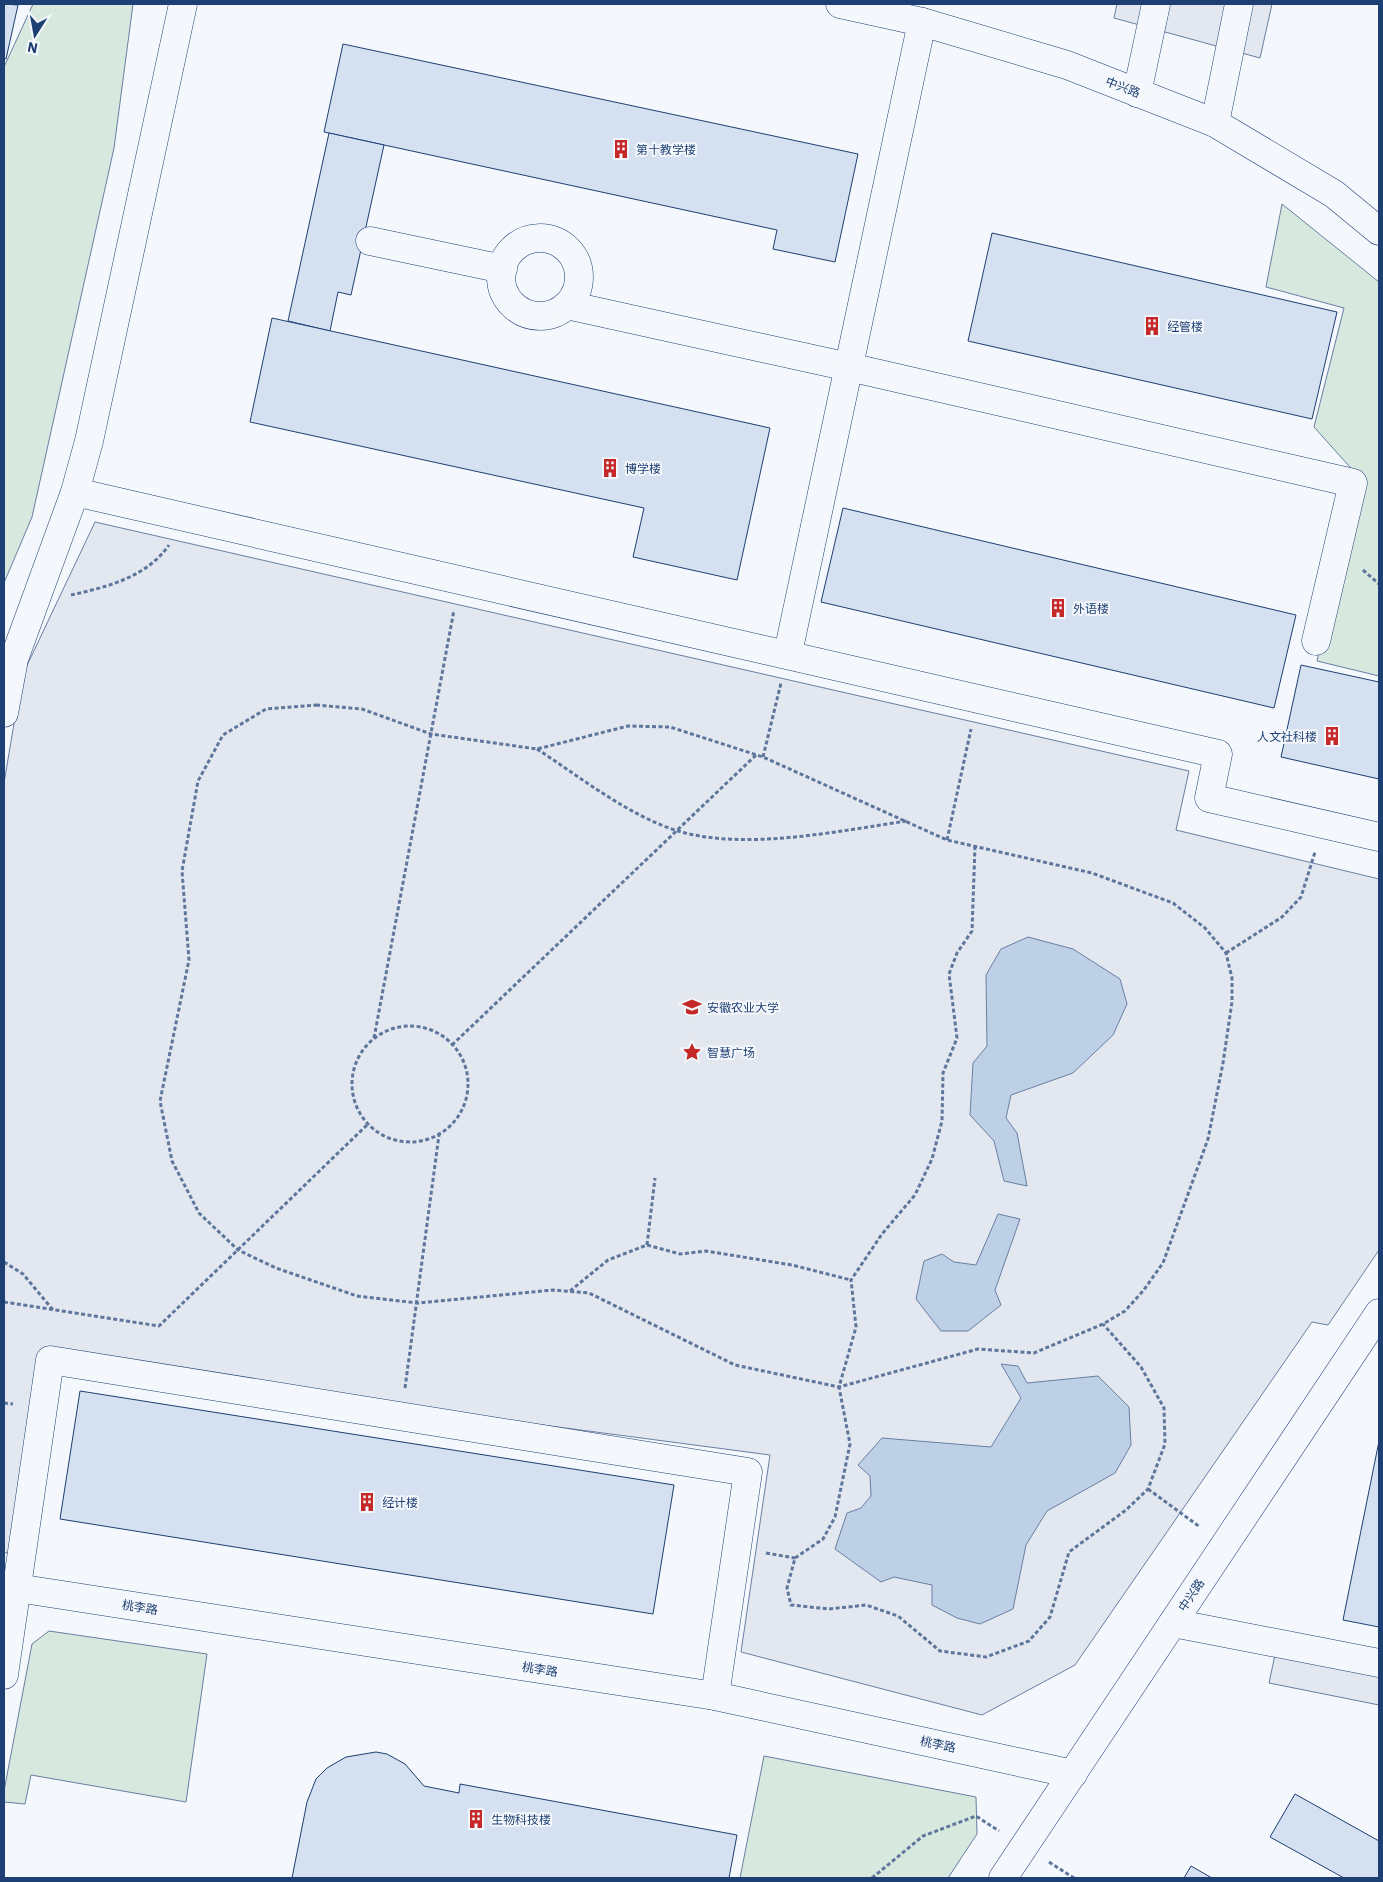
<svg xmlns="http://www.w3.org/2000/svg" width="1383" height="1882" font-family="'IBM Plex Sans','Noto Sans SC',sans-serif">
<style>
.green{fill:#d7e8df;stroke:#687fa3}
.parking{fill:#e3e8f0;stroke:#687fa3}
.water{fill:#bed0e5;stroke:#687fa3}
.building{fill:#d5e0f0;stroke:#1d3f73}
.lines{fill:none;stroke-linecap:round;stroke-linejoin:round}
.minor-casing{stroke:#1d3f73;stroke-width:29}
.path{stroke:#5e769c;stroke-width:3;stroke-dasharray:4 2.5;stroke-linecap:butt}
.minor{stroke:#f4f7fb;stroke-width:28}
.labels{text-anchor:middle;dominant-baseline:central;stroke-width:4;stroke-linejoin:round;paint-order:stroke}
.street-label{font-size:12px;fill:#1d3f73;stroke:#f4f7fb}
.poi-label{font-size:12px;fill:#1d3f73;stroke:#f4f7fb;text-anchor:start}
</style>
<rect width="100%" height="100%" fill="#f4f7fb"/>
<g class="green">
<polygon points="33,4 133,4 114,148 32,517 4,583 4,67"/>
<polygon points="1282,204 1379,282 1379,676 1317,661 1358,476 1314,427 1344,308 1266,287"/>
<polygon points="49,1631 207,1654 186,1802 31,1775 25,1804 4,1802 4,1791 32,1644"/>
<polygon points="764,1756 976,1797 977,1834 948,1878 740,1878"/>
</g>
<g class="parking">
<polygon points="1117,4 1272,4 1260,58 1114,18"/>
<polygon points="95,522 1189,771 1176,830 1379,879 1379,1250 1328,1325 1312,1322 1075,1665 982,1715 741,1652 770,1455 50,1360 22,1551 4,1553 4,783 22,676"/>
<polygon points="1275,1655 1379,1675 1379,1705 1269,1683"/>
</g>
<g class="water">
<polygon points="1028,937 1073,949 1120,979 1127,1004 1113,1035 1073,1073 1011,1095 1006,1118 1017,1133 1027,1186 1004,1181 994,1141 970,1115 973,1063 987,1046 986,975 1001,949"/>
<polygon points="998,1214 1020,1219 995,1290 1001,1305 968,1331 941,1331 916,1299 924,1261 942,1254 954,1262 976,1265"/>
<polygon points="1001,1364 1018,1366 1027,1383 1098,1376 1129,1407 1131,1445 1115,1473 1047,1511 1026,1545 1013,1609 980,1624 957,1618 932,1605 932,1585 894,1577 881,1582 835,1549 847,1513 861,1508 871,1496 870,1476 858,1465 882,1438 991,1447 1021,1398"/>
</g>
<g class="building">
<polygon points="4,4 18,5 6,59 4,58"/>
<polygon points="343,44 858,154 835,262 773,249 777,230 324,132"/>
<polygon points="329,133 384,145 351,295 338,292 330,331 288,321"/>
<polygon points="992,233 1337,312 1312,419 968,341"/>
<polygon points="272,318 770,428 737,580 633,557 644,508 250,422"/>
<polygon points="843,508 1296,615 1274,708 821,602"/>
<polygon points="1301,665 1379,682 1379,779 1281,757"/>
<polygon points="80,1391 674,1485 653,1614 60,1519"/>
<polygon points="1379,1441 1379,1627 1343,1620"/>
<polygon points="376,1752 387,1754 405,1764 424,1786 459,1793 460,1784 737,1835 729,1878 292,1878 307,1802 316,1779 327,1768 346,1757"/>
<polygon points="1295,1794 1379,1841 1379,1878 1344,1878 1270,1837"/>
<polygon points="1191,1866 1212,1878 1184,1878"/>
</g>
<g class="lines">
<g class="minor-casing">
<g id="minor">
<polyline points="840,4 922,22 1067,65 1215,123 1334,194 1379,231"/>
<polyline points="1137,93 1156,4"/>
<polyline points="1215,123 1239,4"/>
<circle cx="540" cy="277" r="39"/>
<polyline points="370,241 503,269"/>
<polyline points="567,305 849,367 1353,483 1316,641"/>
<polyline points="75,492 1218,754 1209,798 1379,837"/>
<polyline points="788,653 922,22"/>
<polyline points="4,713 14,659 75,492 89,441 183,4"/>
<polyline points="4,1586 715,1696 1073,1774"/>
<polyline points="1173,1623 1379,1663"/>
<polyline points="4,1675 50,1360 748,1472 715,1696"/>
<polyline points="1003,1878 1379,1313"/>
</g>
</g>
<g class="path">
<polyline points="1363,570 1379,584"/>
<path d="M71,595C107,587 147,577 169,545"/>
<polygon points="316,705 362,709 431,734 537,749 628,726 670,727 763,757 947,840 1092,873 1173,903 1205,928 1226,953 1232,978 1232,1002 1223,1063 1208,1139 1163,1263 1143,1291 1125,1311 1103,1324 1034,1353 978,1349 839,1387 735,1365 589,1293 553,1290 418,1303 357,1296 276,1268 238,1250 199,1213 172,1161 160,1101 189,960 182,871 198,781 223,735 266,709"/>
<path d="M537,749C580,777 629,816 678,831C745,851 838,831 907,821"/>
<polyline points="763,757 781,683"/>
<polyline points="947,840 971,729"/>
<polyline points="975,846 972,931 957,953 949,974 957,1038 943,1073 942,1121 932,1159 915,1195 882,1234 851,1280 856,1327 839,1387 850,1444 835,1517 823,1539 795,1558 787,1588 791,1605 829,1609 866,1605 898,1616 940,1651 986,1657 1029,1641 1050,1617 1069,1552 1126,1510 1148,1489 1165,1444 1164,1408 1141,1367 1103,1324"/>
<polyline points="1226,953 1282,917 1301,897 1315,852"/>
<circle cx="410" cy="1084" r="58"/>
<polyline points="374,1038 454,610"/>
<polyline points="452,1045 756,755"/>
<polyline points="647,1245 655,1178"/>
<polyline points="4,1262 23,1274 53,1310"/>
<polyline points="570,1291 608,1260 647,1245 680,1254 706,1251 792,1265 851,1280"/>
<polyline points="4,1302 159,1326 368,1124"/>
<polyline points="405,1388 439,1135"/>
<polyline points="4,1403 13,1404"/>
<polyline points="1148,1489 1200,1527"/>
<polyline points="766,1553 795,1558"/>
<polyline points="1049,1862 1074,1878"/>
<polyline points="872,1878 923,1836 976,1816 999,1831"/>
</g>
<use href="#minor" class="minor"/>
</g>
<defs>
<g id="building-bare" transform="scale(1.5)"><path d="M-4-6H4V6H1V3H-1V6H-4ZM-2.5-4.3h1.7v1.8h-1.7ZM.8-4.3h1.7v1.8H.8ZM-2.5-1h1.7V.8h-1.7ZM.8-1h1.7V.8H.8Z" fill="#c62828" stroke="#f4f7fb" stroke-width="2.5" paint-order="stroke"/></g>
<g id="university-bare" transform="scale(1.5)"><path d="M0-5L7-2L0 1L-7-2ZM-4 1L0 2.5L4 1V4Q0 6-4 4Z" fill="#c62828" stroke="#f4f7fb" stroke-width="2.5" paint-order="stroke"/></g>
<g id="sight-bare" transform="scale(1.5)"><path d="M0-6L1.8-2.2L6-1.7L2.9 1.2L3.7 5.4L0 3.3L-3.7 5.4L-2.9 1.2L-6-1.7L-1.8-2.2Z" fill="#c62828" stroke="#f4f7fb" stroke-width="2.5" paint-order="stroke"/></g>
</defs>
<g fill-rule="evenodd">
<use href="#building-bare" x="621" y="149"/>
<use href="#building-bare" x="1152" y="326"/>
<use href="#building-bare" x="610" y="468"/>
<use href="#building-bare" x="1058" y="608"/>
<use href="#building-bare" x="1332" y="736"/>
<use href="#university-bare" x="692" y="1007"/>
<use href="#sight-bare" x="692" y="1052"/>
<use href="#building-bare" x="367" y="1502"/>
<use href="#building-bare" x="476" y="1819"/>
</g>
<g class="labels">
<g class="street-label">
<text transform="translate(1123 87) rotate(21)">中兴路</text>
<text transform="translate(1191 1595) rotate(-56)">中兴路</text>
<text transform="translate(140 1607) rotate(9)">桃李路</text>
<text transform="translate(540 1669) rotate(9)">桃李路</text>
<text transform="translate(938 1744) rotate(12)">桃李路</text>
</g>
<g class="poi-label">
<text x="636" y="149">第十教学楼</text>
<text x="1167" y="326">经管楼</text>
<text x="625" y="468">博学楼</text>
<text x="1073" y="608">外语楼</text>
<text x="1317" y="736" text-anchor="end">人文社科楼</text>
<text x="707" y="1007">安徽农业大学</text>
<text x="707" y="1052">智慧广场</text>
<text x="382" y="1502">经计楼</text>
<text x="491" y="1819">生物科技楼</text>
</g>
</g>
<rect width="1383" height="1882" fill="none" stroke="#1d3f73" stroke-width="10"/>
<g transform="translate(35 35) rotate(191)" stroke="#f4f7fb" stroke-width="4" paint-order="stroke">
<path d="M0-4L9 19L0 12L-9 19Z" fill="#1d3f73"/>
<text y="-8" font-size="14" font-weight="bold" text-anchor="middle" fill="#1d3f73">N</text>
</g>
</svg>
